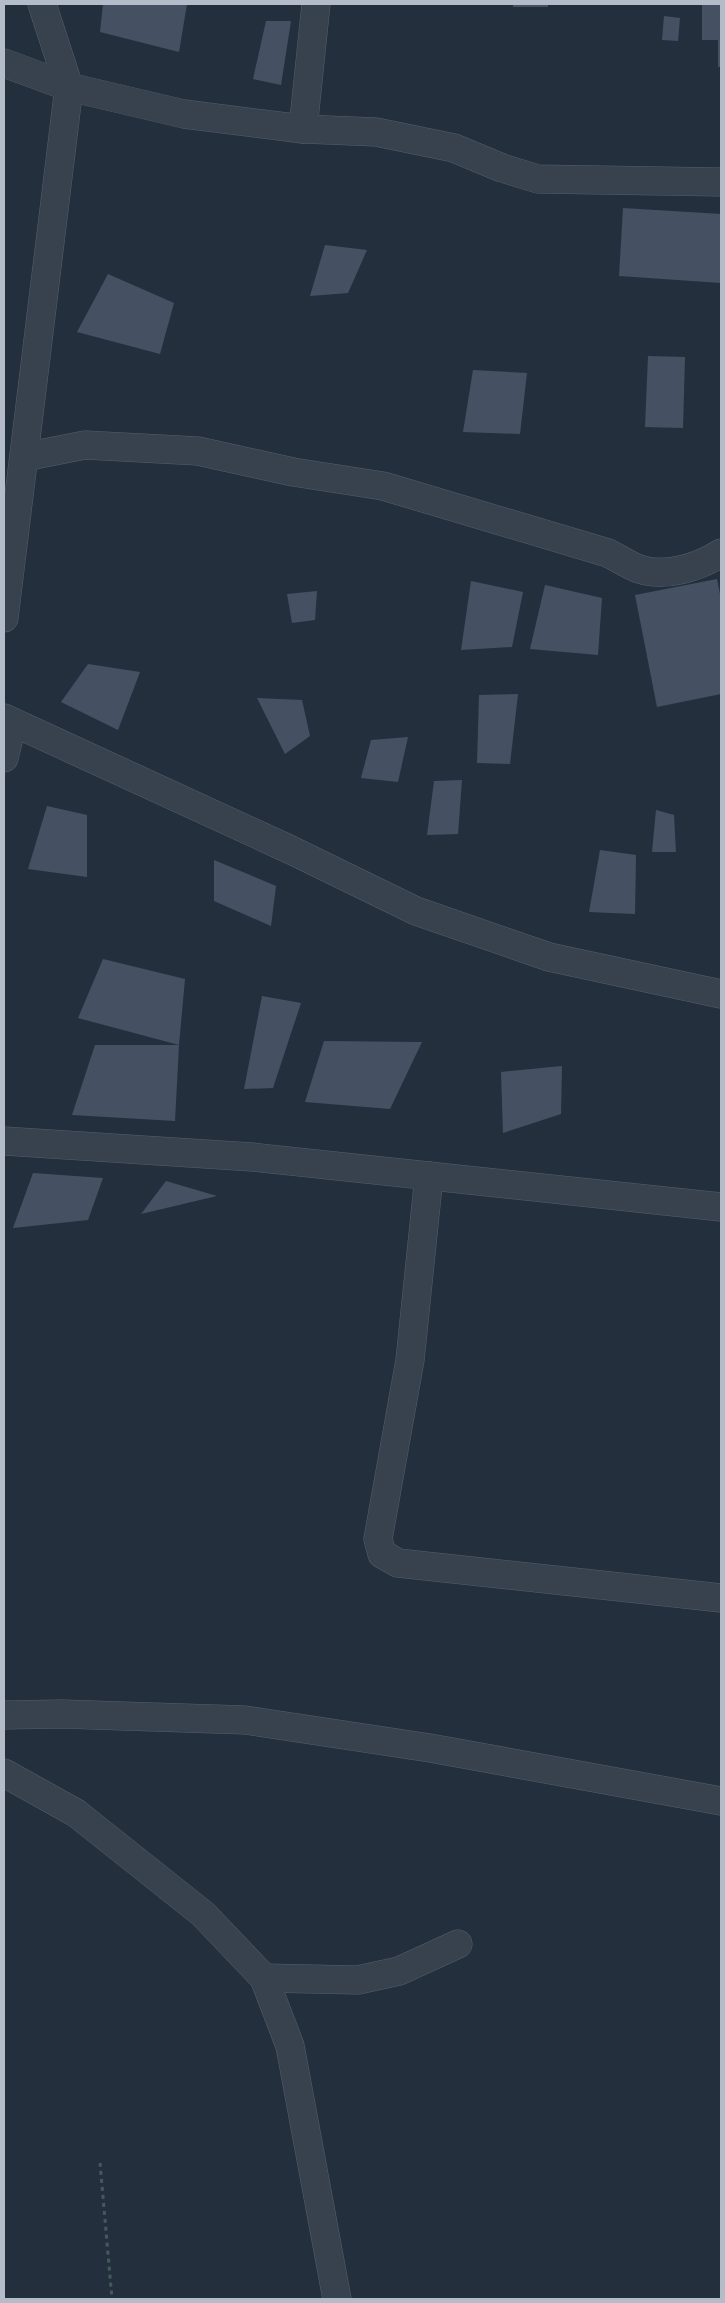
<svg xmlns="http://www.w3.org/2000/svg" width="725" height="2303" font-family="Figtree,sans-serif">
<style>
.building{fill:#455162}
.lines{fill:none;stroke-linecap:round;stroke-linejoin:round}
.minor-casing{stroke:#565f6c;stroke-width:29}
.path{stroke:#44595c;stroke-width:3;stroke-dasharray:4 4;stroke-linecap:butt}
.minor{stroke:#38414e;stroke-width:28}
</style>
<rect width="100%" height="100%" fill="#242f3e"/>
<g class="building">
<polygon points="103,4 187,4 179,52 100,32"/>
<rect x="513" y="4" width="35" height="3"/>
<polygon points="702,4 721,4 721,67 718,67 718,40 702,40"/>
<polygon points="664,16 680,18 678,41 662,40"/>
<polygon points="266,21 291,21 281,85 253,79"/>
<polygon points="623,208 721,214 721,283 619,276"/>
<polygon points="325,245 367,250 348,293 310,296"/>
<polygon points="108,274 174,303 160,354 77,332"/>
<polygon points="648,356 685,357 683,428 645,427"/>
<polygon points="473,370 527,373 520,434 463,432"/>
<polygon points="717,579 721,599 721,694 657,707 635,595"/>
<polygon points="471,581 523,592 512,647 461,650"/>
<polygon points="545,585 602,598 598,655 530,649"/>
<polygon points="317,591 315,620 292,623 287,594"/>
<polygon points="88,664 140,672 118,730 61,702"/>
<polygon points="518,694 510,764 477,763 479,695"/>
<polygon points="257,698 302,700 310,736 285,754"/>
<polygon points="408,737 398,782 361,778 371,740"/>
<polygon points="462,780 458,834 427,835 434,781"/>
<polygon points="47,806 87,815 87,877 28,869"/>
<polygon points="656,810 674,815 676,852 652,852"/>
<polygon points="600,850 636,855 635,914 589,912"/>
<polygon points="214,860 276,886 271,926 214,901"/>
<polygon points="103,959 185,979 179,1045 78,1018"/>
<polygon points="262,996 301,1003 273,1088 244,1089"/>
<polygon points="324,1041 422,1042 390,1109 305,1102"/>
<polygon points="95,1045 179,1045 175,1121 72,1115"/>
<polygon points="562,1066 561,1114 503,1133 501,1072"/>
<polygon points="33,1173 103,1178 88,1220 13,1228"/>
<polygon points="166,1181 217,1196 141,1214"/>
</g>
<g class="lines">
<g class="minor-casing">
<g id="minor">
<polyline points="4,63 69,87 184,114 303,129 376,132 454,148 502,168 538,179 721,182"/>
<polyline points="303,129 316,4"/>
<path d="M24,457L85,445L198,451L293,472L383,486L608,553C618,558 628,565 639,569C666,578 699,567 721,553"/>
<polyline points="4,618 69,87 42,4"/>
<polyline points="4,718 291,850 416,911 549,957 721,994"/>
<polyline points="4,758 13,722"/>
<polyline points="4,1141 252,1157 721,1207"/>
<polyline points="429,1176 410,1360 378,1539 382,1554 398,1563 721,1598"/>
<polyline points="4,1715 62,1714 245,1720 430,1748 721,1801"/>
<polyline points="4,1773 76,1813 203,1914 264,1978 290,2046 337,2299"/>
<polyline points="264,1978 358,1980 399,1971 458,1944"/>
</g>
</g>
<polyline class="path" points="100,2163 112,2299"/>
<use href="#minor" class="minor"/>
</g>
<rect width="725" height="2303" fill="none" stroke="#b4bcc9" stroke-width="10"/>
</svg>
